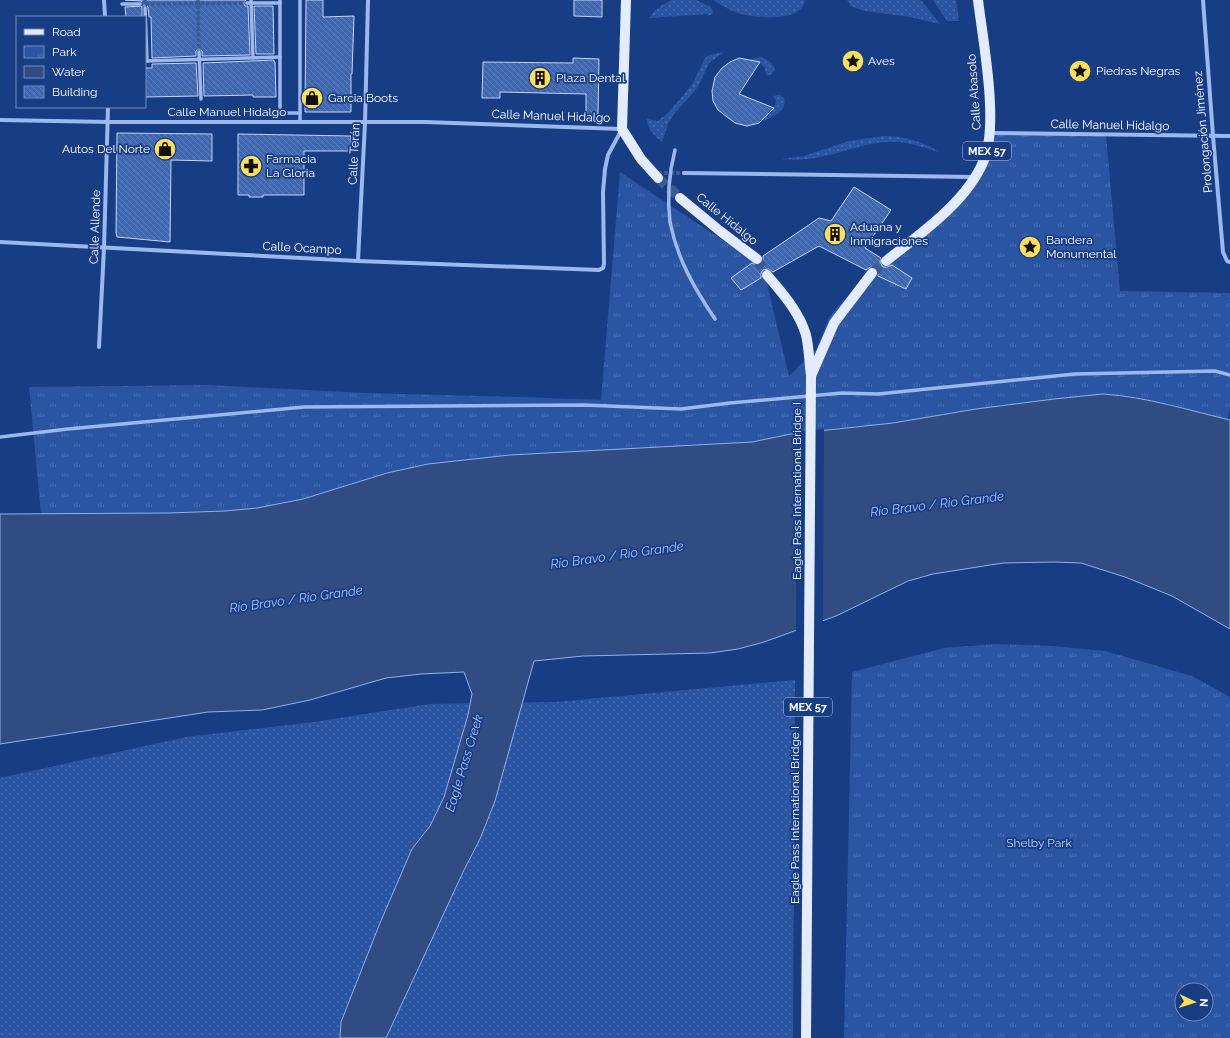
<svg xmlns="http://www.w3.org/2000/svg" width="1230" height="1038" font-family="Raleway,sans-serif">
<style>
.grass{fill:url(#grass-dots)}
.park{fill:url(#park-tufts);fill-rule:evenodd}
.water{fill:#314c82;stroke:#8eb2f0}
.pier{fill:#173d85}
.building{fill:url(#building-back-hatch);stroke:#c2d6f9}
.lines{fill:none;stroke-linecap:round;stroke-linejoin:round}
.pedestrian-tunnel{stroke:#3a5a97;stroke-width:3.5;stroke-dasharray:3.5 2;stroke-linecap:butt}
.minor-tunnel{stroke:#3a5a97;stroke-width:4;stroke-dasharray:4 2;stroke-linecap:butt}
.primary-tunnel{stroke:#3a5a97;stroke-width:10;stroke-dasharray:10 5;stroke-linecap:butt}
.pedestrian{stroke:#9cb9ed;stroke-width:3.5}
.minor{stroke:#9cb9ed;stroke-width:4}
.primary{stroke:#e2ebff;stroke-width:10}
.pedestrian-bridge{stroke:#9cb9ed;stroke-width:3.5}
.primary-bridge{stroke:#e2ebff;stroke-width:10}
.labels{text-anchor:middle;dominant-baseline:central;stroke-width:3.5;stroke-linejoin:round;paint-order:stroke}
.shield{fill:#173d85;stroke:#b9c5da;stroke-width:1}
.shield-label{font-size:11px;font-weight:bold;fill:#fff}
.poi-label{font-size:12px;fill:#fff;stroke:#173d85;text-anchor:start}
.street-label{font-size:12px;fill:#fff;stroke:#173d85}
.park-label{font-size:12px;fill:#c2d6f9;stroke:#173d85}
.water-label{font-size:13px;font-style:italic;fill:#a8c3f4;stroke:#173d85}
</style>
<defs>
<pattern id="grass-dots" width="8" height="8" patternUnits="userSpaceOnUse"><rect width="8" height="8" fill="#2a55a3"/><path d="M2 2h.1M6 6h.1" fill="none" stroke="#4a6eb1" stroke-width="1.8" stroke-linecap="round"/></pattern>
<pattern id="park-tufts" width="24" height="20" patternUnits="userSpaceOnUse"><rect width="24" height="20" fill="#2a55a3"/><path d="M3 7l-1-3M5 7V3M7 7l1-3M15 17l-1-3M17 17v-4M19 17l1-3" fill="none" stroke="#4a6eb1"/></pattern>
<pattern id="building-back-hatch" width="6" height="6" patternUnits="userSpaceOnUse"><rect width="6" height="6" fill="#3f67af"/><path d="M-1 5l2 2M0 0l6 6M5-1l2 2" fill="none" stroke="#5c7ebb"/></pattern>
</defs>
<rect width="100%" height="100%" fill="#173d85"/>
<g class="grass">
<path d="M672,0H696L711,7L713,12L712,14L708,16V14L650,18C654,8 664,4 672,0Z"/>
<path d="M713,0H805C803,23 753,18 738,13C729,10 721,5 713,0Z"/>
<polygon points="847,0 921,0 940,24 910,17 865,11 852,7"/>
<polygon points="933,0 956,0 959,21 947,21"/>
<path d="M724,52L709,63L698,87L674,114L668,124L662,142C655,136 647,129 647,119L657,121L666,115L683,96L694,81L705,58L710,55Z"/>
<path d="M759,57C766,58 772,62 775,69L772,74L767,76L765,69L760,62L749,60Z"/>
<path d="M779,95L784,97C788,113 770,118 759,123L774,108L776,100L773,96Z"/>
<path d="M884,136C904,136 923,142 940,152C927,149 912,143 898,142C870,140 847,152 820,157C807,160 794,160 781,159L804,156L849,141Z"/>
<polygon points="795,680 793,1038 0,1038 0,778 186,737 314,722 429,704 556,702"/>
</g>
<g class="park">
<polygon points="988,133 1106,135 1120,291 1230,293 1230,405 1228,420 1173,405 1128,396 1103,394 1054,399 976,409 893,423 791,434 752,442 510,455 428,464 387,473 303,499 257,508 225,511 169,513 41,514 29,387 208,385 364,393 520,397 601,400 620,172 763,267 789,376 816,350 829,318 838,306 877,268 973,183"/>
<path d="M996,644L1052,646L1105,651L1192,676L1230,697V1038H844L852,672L944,648ZM1182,990H1206V1014H1182Z"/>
</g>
<path class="water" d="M1103,394C1148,397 1187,410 1230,420V629L1172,596L1125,577L1081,563L1054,562L1003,563L933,574L908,581L836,616L764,642L738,649L710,653L583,656L534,661L495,801L480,839L464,870L386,1038H340L341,1022L380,923L412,849L430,826L444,797L468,715L472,694L464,672L421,674L386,678L310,700L262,710L208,712L0,744V514L169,513L225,511L257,508L303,499L387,473L428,464L510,455L752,442L791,434L893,423L976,409L1054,399Z"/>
<polygon class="pier" points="824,429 823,623 796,633 797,432"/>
<g class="building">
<polygon points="125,0 246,0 244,3 245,6 248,6 250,55 202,56 202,51 199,49 196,51 196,56 152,58 151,17 149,17 148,7 145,5 143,6 143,4 141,1"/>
<polygon points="306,0 323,0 323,17 354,16 352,74 351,74 351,112 305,112"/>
<polygon points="574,0 602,0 602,17 574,16"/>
<polygon points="142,6 142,17 126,17 125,7"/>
<polygon points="254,6 273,6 274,54 256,54"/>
<polygon points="573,58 599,59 598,115 586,115 586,94 500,92 500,98 482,98 483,62 573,63"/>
<polygon points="739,58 760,62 739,94 774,108 759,123 747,126 735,123 718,110 713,101 712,91 715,77 722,68 730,62"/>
<polygon points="274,60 274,62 275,62 276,97 253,97 253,95 204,96 203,63"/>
<polygon points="196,63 198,96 145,97 145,68 152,68 152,64"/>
<polygon points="117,133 212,134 212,161 171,160 170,242 117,237 116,233"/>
<polygon points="238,134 351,136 351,151 304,151 304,195 263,195 263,197 249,197 249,195 238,195"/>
<polygon points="854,187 891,210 865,248 881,258 880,262 883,267 887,267 892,265 912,278 906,289 878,276 878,271 876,268 870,267 866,270 819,246 773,272 769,269 763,270 761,273 761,278 741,290 731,278 752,263 756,265 760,265 763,260 763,256 819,218 831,221"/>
</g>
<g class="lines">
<g class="pedestrian-tunnel">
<polyline points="145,0 145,8"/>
<polyline points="198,0 199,52"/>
<polyline points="140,4 247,3"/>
</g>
<polyline class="minor-tunnel" points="658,173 684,173"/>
<g class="primary-tunnel">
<polyline points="658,178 680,198"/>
<polyline points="757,259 767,275"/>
<polyline points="872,273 886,261"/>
</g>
<g class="pedestrian">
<polyline points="251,0 253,58"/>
<polyline points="280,0 280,113 300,113"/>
<polyline points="300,0 300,122"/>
<polyline points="247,3 280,3"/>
<polyline points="122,4 140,4"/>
<polyline points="145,8 147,61"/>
<polyline points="199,52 201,99"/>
<polyline points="145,61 280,57"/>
<path d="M670,222C677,258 694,288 715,319"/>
<polyline points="0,437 68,429 304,407 584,405 681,409 730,403 842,393 878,394 1075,374 1215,371 1230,375"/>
</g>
<g class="minor">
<polyline points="104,0 105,17"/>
<polyline points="1203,0 1213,136 1223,252 1227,261 1230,262"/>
<polyline points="0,120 109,122 425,122 622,129 608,155 605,169 603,192 604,264 603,268 599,270 358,261 0,242"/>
<polyline points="990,133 1230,136"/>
<polyline points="684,173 974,177"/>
<polyline points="358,261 365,123 368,0"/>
<polyline points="99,347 104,248 108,107"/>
</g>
<g class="primary">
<polyline points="626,0 622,129 641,159 658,178"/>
<polyline points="680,198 720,231 757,259"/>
<path d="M886,261C920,234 967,202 984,160C999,123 983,41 978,0"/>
<path d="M767,275C782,293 799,311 806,335C809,347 809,361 811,375"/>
<polyline points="811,376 834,323 872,273"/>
</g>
<path class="pedestrian-bridge" d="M670,222C667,197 669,173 675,150"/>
<polyline class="primary-bridge" points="806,1038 811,376"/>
</g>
<defs>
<g id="sight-disc" transform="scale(1.15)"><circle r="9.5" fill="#ffde58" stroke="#173d85"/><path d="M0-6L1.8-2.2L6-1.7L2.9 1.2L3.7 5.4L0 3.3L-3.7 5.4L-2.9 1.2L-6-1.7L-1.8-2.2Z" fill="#111"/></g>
<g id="building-disc" transform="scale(1.15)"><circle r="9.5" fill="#ffde58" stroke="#173d85"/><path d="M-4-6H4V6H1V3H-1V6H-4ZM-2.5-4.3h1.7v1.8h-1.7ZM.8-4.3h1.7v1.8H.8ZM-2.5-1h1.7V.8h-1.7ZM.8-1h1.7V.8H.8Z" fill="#111"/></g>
<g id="shop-disc" transform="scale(1.15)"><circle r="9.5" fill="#ffde58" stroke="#173d85"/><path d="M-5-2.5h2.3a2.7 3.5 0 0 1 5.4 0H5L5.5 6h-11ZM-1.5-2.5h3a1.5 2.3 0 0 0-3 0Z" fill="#111"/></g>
<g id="pharmacy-disc" transform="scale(1.15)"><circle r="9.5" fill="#ffde58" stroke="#173d85"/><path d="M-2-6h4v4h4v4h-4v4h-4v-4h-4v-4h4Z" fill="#111"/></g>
</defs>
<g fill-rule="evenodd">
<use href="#sight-disc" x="853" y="61"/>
<use href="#sight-disc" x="1080" y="71"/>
<use href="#building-disc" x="540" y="78"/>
<use href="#shop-disc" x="312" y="98"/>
<use href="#shop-disc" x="165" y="149"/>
<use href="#pharmacy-disc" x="251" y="166"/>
<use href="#building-disc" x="835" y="234"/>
<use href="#sight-disc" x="1030" y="247"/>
</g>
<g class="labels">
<g class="shield">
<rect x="963" y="142" width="48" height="18" rx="3"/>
<rect x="784" y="698" width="48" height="18" rx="3"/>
</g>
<g class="shield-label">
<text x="987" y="151">MEX 57</text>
<text x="808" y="707">MEX 57</text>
</g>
<g class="poi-label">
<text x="868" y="61">Aves</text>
<text x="1096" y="71">Piedras Negras</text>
<text x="556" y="78">Plaza Dental</text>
<text x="328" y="98">Garcia Boots</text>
<text x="150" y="149" text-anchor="end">Autos Del Norte</text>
<text x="266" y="159">Farmacia<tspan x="266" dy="14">La Gloria</tspan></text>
<text x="850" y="227">Aduana y<tspan x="850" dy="14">Inmigraciones</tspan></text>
<text x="1046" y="240">Bandera<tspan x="1046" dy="14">Monumental</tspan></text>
</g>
<g class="street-label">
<text transform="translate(974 92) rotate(-94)">Calle Abasolo</text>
<text x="227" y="112">Calle Manuel Hidalgo</text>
<text transform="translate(551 116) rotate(2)">Calle Manuel Hidalgo</text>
<text transform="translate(1110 125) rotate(1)">Calle Manuel Hidalgo</text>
<text transform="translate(1203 132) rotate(-95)">Prolongación Jiménez</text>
<text transform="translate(354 154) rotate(-87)">Calle Terán</text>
<text transform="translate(727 219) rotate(39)">Calle Hidalgo</text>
<text transform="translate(95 227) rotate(-88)">Calle Allende</text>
<text transform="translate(302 248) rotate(3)">Calle Ocampo</text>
<text transform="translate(797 491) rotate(-90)">Eagle Pass International Bridge I</text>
<text transform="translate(795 815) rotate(-90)">Eagle Pass International Bridge I</text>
</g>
<g class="park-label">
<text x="1039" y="843">Shelby Park</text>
</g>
<g class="water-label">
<text transform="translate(937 504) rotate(-7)">Río Bravo / Rio Grande</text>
<text transform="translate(617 555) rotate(-8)">Río Bravo / Rio Grande</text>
<text transform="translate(296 599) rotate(-8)">Río Bravo / Rio Grande</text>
<text transform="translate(464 763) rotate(-73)">Eagle Pass Creek</text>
</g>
</g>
<rect x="16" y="16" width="130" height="92" fill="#173d85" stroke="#748bb6"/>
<rect x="24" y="29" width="20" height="6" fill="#e2ebff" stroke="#748bb6"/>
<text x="52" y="36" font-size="12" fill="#ffffff">Road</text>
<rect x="24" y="46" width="20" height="12" fill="url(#park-tufts)" stroke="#748bb6"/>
<text x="52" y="56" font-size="12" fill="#ffffff">Park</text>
<rect x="24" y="66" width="20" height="12" fill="#314c82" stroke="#748bb6"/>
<text x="52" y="76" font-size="12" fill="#ffffff">Water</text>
<rect x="24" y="86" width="20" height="12" fill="url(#building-back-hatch)" stroke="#748bb6"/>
<text x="52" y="96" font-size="12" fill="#ffffff">Building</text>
<g transform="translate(1194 1002) rotate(94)"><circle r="19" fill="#173d85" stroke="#748bb6"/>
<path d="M0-3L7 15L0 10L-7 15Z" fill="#ffde58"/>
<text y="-6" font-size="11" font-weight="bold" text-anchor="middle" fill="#ffffff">N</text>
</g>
</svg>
